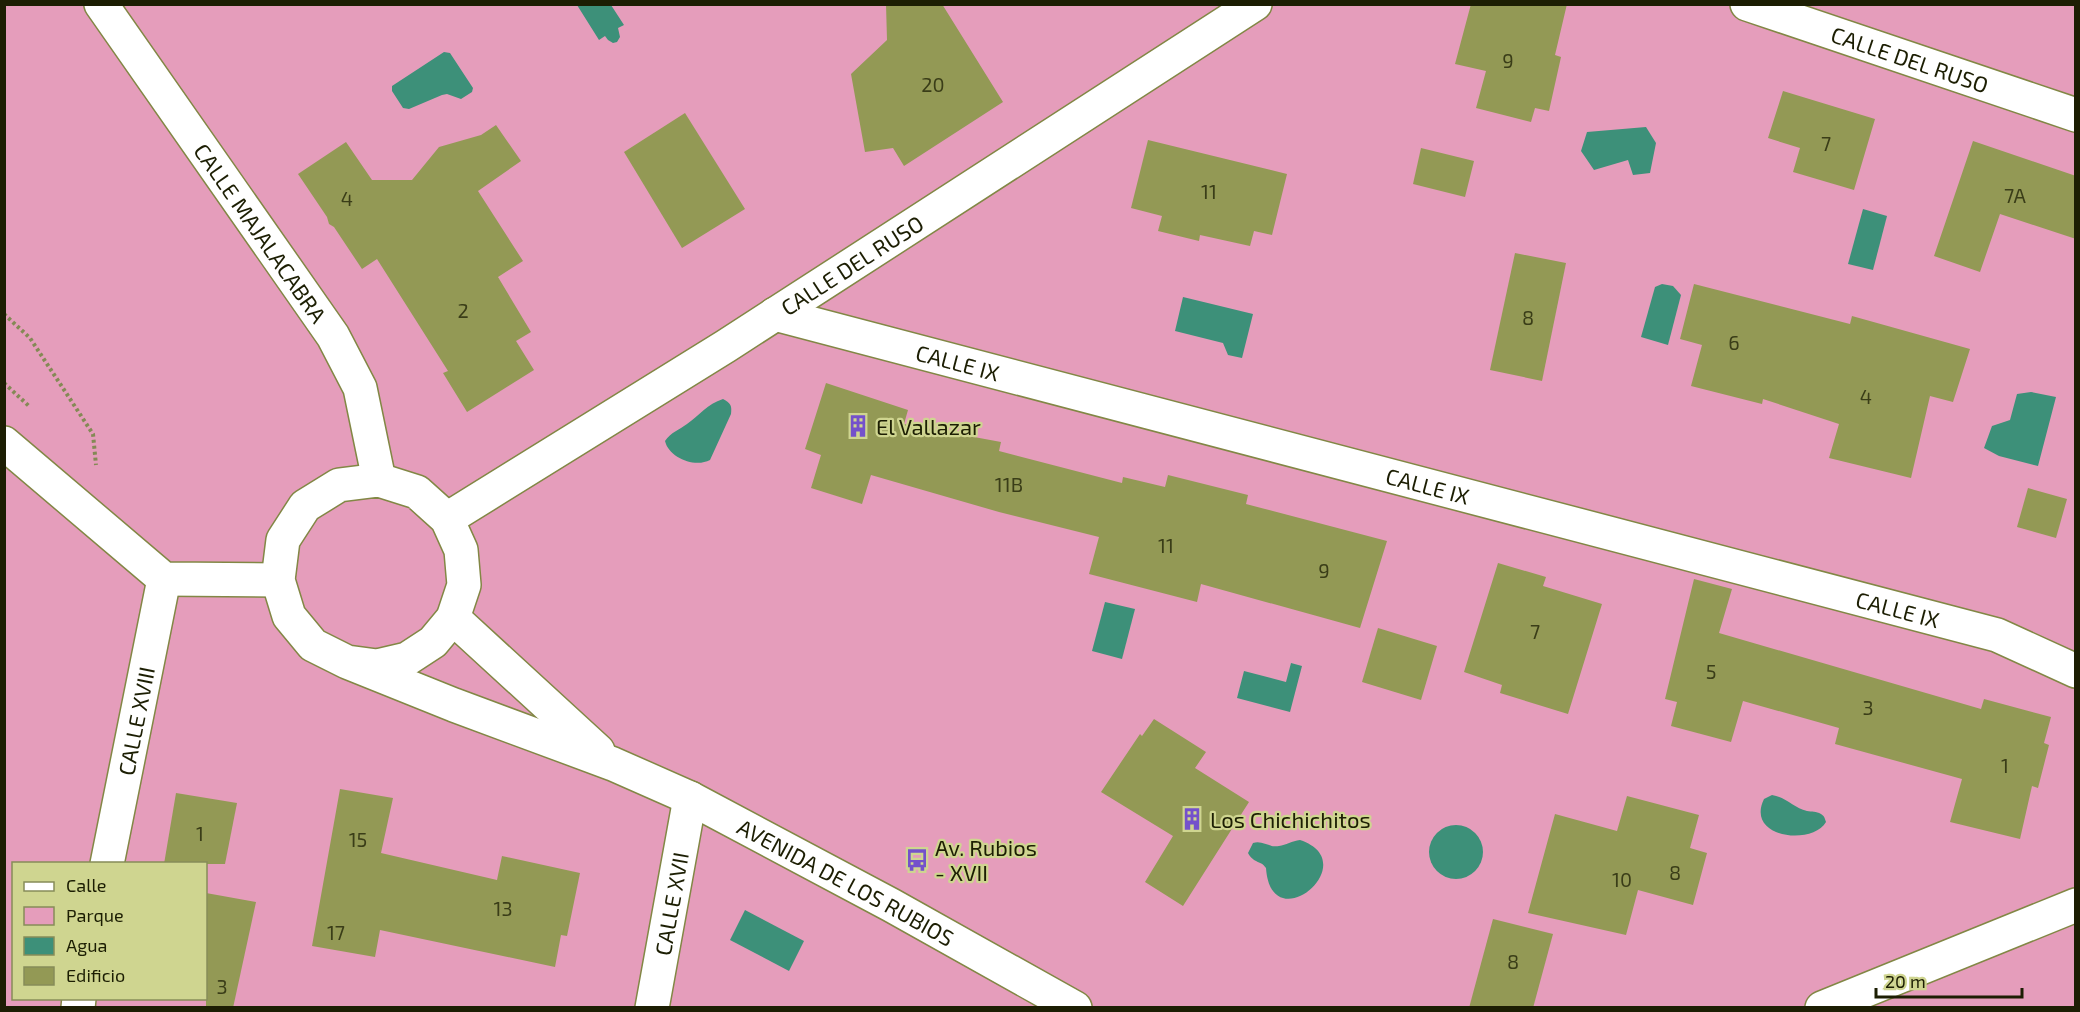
<svg xmlns="http://www.w3.org/2000/svg" width="2080" height="1012" font-family="'Exo 2',sans-serif">
<style>
.green{fill:#e59dbb;fill-rule:evenodd}
.water{fill:#3d9079}
.building{fill:#939955}
.lines{fill:none;stroke-linecap:round;stroke-linejoin:round}
.minor-casing{stroke:#828745;stroke-width:36}
.tertiary-casing{stroke:#828745;stroke-width:36}
.path{stroke:#848955;stroke-width:4;stroke-dasharray:3 3;stroke-linecap:butt}
.minor{stroke:#fff;stroke-width:33}
.tertiary{stroke:#fff;stroke-width:33}
.labels{text-anchor:middle;dominant-baseline:central;stroke-width:4.5;stroke-linejoin:round;paint-order:stroke}
.number-label{font-size:20px;fill:#3a3d18}
.street-label{font-size:22px;fill:#1c1e03;stroke:#cfd590}
.poi-label{font-size:22px;fill:#1c1e03;stroke:#cfd590;text-anchor:start}
</style>
<rect width="100%" height="100%" fill="#cfd590"/>
<path class="green" d="M5,5H2075V1007H5ZM14,864H206V998H14Z"/>
<g class="water">
<polygon points="577,5 611,5 624,25 618,28 620,37 617,42 613,43 608,40 605,36 599,40"/>
<polygon points="444,52 450,53 473,88 472,92 461,99 447,94 442,95 409,109 403,108 392,91 392,86"/>
<polygon points="1646,127 1656,143 1650,173 1633,175 1628,160 1594,170 1581,151 1587,132"/>
<polygon points="1863,209 1887,216 1873,270 1848,264"/>
<polygon points="1662,284 1673,286 1681,295 1668,345 1641,337 1655,287"/>
<polygon points="1183,297 1253,314 1242,358 1228,355 1223,343 1175,331"/>
<polygon points="2031,392 2056,397 2038,466 1999,456 1984,448 1992,426 2010,420 2017,394"/>
<path d="M723,399C731,403 732,406 731,414L710,460C695,468 669,458 665,441C671,432 679,430 687,424C700,415 707,404 723,399Z"/>
<polygon points="1105,602 1135,609 1122,659 1092,651"/>
<polygon points="1291,663 1302,666 1290,712 1237,698 1244,671 1286,682"/>
<path d="M1772,795C1786,797 1794,808 1807,811C1812,812 1816,811 1821,814C1825,817 1824,817 1826,822C1812,846 1745,838 1764,799Z"/>
<circle cx="1456" cy="852" r="27"/>
<path d="M1300,840C1366,862 1271,942 1266,868C1261,860 1254,864 1248,853L1253,843C1263,840 1269,848 1279,846C1286,845 1292,841 1300,840Z"/>
<polygon points="745,910 804,941 789,971 730,940"/>
</g>
<g class="building">
<polygon points="886,4 942,4 1003,102 904,166 893,148 865,152 851,74 887,40"/>
<polygon points="1471,4 1567,4 1555,55 1561,57 1549,111 1535,108 1531,122 1476,108 1486,71 1455,64"/>
<polygon points="1783,91 1875,119 1854,190 1793,172 1800,148 1768,138"/>
<polygon points="685,113 745,209 682,248 624,152"/>
<polygon points="496,125 521,161 478,191 523,261 498,277 531,332 516,341 534,370 467,412 443,373 448,371 377,259 362,269 334,227 329,224 327,217 298,174 346,142 372,180 412,180 439,147 481,135"/>
<polygon points="1148,140 1287,174 1272,235 1254,231 1250,246 1200,235 1199,241 1158,231 1162,216 1131,208"/>
<polygon points="1973,141 2076,176 2076,239 2000,214 1980,272 1934,256"/>
<polygon points="1421,148 1474,161 1465,197 1413,184"/>
<polygon points="1515,253 1566,263 1542,381 1490,370"/>
<polygon points="1694,284 1850,324 1852,316 1970,349 1953,402 1930,396 1911,478 1829,458 1839,424 1763,399 1762,404 1691,386 1702,345 1680,339"/>
<polygon points="826,383 908,410 904,424 1001,442 999,451 1122,483 1123,477 1165,487 1168,475 1248,495 1246,504 1387,541 1360,628 1201,584 1197,602 1089,574 1099,537 999,512 871,475 862,504 811,488 821,455 805,449"/>
<polygon points="2028,488 2067,499 2056,538 2017,527"/>
<polygon points="1498,563 1546,577 1543,586 1602,604 1568,714 1500,693 1502,685 1464,672"/>
<polygon points="1694,579 1732,589 1719,633 1981,709 1984,699 2051,717 2044,743 2049,745 2038,788 2032,786 2020,839 1950,822 1962,779 1835,744 1839,728 1743,701 1731,742 1671,726 1677,702 1665,699"/>
<polygon points="1378,628 1437,646 1421,700 1362,682"/>
<polygon points="1154,719 1206,752 1195,768 1249,802 1183,906 1145,882 1173,836 1101,792 1140,734 1142,736"/>
<polygon points="340,789 393,798 381,853 497,880 502,856 580,873 567,936 561,935 555,967 380,930 375,957 312,946"/>
<polygon points="176,793 237,803 225,864 164,864"/>
<polygon points="1627,796 1699,815 1690,848 1707,853 1693,905 1638,890 1626,935 1528,913 1555,814 1617,831"/>
<polygon points="206,893 256,902 233,1008 206,1008"/>
<polygon points="1493,919 1553,934 1533,1008 1469,1008"/>
</g>
<g class="lines">
<g class="minor-casing">
<g id="minor">
<path id="s1" d="M101,4L333,336L360,388L379,480"/>
<path id="s2" d="M1747,4L2076,115"/>
<path id="s3" d="M775,314L1997,635L2076,671"/>
<polyline points="4,443 164,579 278,580"/>
<path id="s4" d="M447,519L726,346L1255,4"/>
<path id="s5" d="M107,864L164,579"/>
<polyline points="78,1008 79,998"/>
<path id="s6" d="M652,1008L690,798"/>
<polyline points="1822,1008 2076,905"/>
</g>
</g>
<g class="tertiary-casing">
<g id="tertiary">
<polyline points="453,618 598,751"/>
<path id="s7" d="M347,662L377,666L407,659L433,642L453,618L464,585L461,550L447,519L417,492L379,480L339,485L305,506L283,540L278,580L289,616L313,645L347,662L454,705L613,764L690,798L891,905L1075,1008"/>
</g>
</g>
<g class="path">
<polyline points="4,314 30,338 93,434 96,465"/>
<polyline points="4,383 30,407"/>
</g>
<use href="#minor" class="minor"/>
<use href="#tertiary" class="tertiary"/>
</g>
<defs>
<g id="building-bare" transform="scale(1.8)"><path d="M-4-6H4V6H1V3H-1V6H-4ZM-2.5-4.3h1.7v1.8h-1.7ZM.8-4.3h1.7v1.8H.8ZM-2.5-1h1.7V.8h-1.7ZM.8-1h1.7V.8H.8Z" fill="#7451cb" stroke="#cfd590" stroke-width="2.5" paint-order="stroke"/></g>
<g id="bus-bare" transform="scale(1.8)"><path d="M-5-6H5V4H4V6H2V4H-2V6H-4V4H-5ZM-3.5-4V0h7V-4ZM-3.5 1.2v1.5H-2V1.2ZM2 1.2v1.5H3.5V1.2Z" fill="#7451cb" stroke="#cfd590" stroke-width="2.5" paint-order="stroke"/></g>
</defs>
<g fill-rule="evenodd">
<use href="#building-bare" x="858" y="426"/>
<use href="#building-bare" x="1192" y="819"/>
<use href="#bus-bare" x="917" y="860"/>
</g>
<g class="labels">
<g class="number-label">
<text x="1508" y="60">9</text>
<text x="933" y="84">20</text>
<text x="1826" y="143">7</text>
<text x="1209" y="191">11</text>
<text x="2015" y="195">7A</text>
<text x="347" y="198">4</text>
<text x="463" y="310">2</text>
<text x="1528" y="317">8</text>
<text x="1734" y="342">6</text>
<text x="1866" y="396">4</text>
<text x="1009" y="484">11B</text>
<text x="1166" y="545">11</text>
<text x="1324" y="570">9</text>
<text x="1535" y="631">7</text>
<text x="1711" y="671">5</text>
<text x="1868" y="707">3</text>
<text x="2005" y="765">1</text>
<text x="200" y="833">1</text>
<text x="358" y="839">15</text>
<text x="1675" y="872">8</text>
<text x="1622" y="879">10</text>
<text x="503" y="908">13</text>
<text x="336" y="932">17</text>
<text x="1513" y="961">8</text>
<text x="222" y="986">3</text>
</g>
<g class="street-label">
<text stroke="none"><textPath href="#s2" startOffset="172">CALLE DEL RUSO</textPath></text>
<text stroke="none"><textPath href="#s1" startOffset="279">CALLE MAJALACABRA</textPath></text>
<text stroke="none"><textPath href="#s4" startOffset="478">CALLE DEL RUSO</textPath></text>
<text stroke="none"><textPath href="#s3" startOffset="189">CALLE IX</textPath></text>
<text stroke="none"><textPath href="#s3" startOffset="675">CALLE IX</textPath></text>
<text stroke="none"><textPath href="#s3" startOffset="1161">CALLE IX</textPath></text>
<text stroke="none"><textPath href="#s5" startOffset="146">CALLE XVIII</textPath></text>
<text stroke="none"><textPath href="#s7" startOffset="1128">AVENIDA DE LOS RUBIOS</textPath></text>
<text stroke="none"><textPath href="#s6" startOffset="106">CALLE XVII</textPath></text>
</g>
<g class="poi-label">
<text x="876" y="426">El Vallazar</text>
<text x="1210" y="819">Los Chichichitos</text>
<text x="935" y="847">Av. Rubios<tspan x="935" dy="25">- XVII</tspan></text>
</g>
</g>
<rect width="2080" height="1012" fill="none" stroke="#1c1e03" stroke-width="12"/>
<rect x="12" y="862" width="195" height="138" fill="#cfd590" stroke="#878c58" stroke-width="1.5"/>
<rect x="24" y="882" width="30" height="9" fill="#ffffff" stroke="#878c58" stroke-width="1.5"/>
<text x="66" y="892" font-size="18" fill="#1c1e03">Calle</text>
<rect x="24" y="907" width="30" height="18" fill="#e59dbb" stroke="#878c58" stroke-width="1.5"/>
<text x="66" y="922" font-size="18" fill="#1c1e03">Parque</text>
<rect x="24" y="937" width="30" height="18" fill="#3d9079" stroke="#878c58" stroke-width="1.5"/>
<text x="66" y="952" font-size="18" fill="#1c1e03">Agua</text>
<rect x="24" y="967" width="30" height="18" fill="#939955" stroke="#878c58" stroke-width="1.5"/>
<text x="66" y="982" font-size="18" fill="#1c1e03">Edificio</text>
<path d="M1876 988v9h146v-9" fill="none" stroke="#1c1e03" stroke-width="3"/>
<text x="1885" y="988" font-size="18" fill="#1c1e03" stroke="#cfd590" stroke-width="4.5" paint-order="stroke">20 m</text>
</svg>
